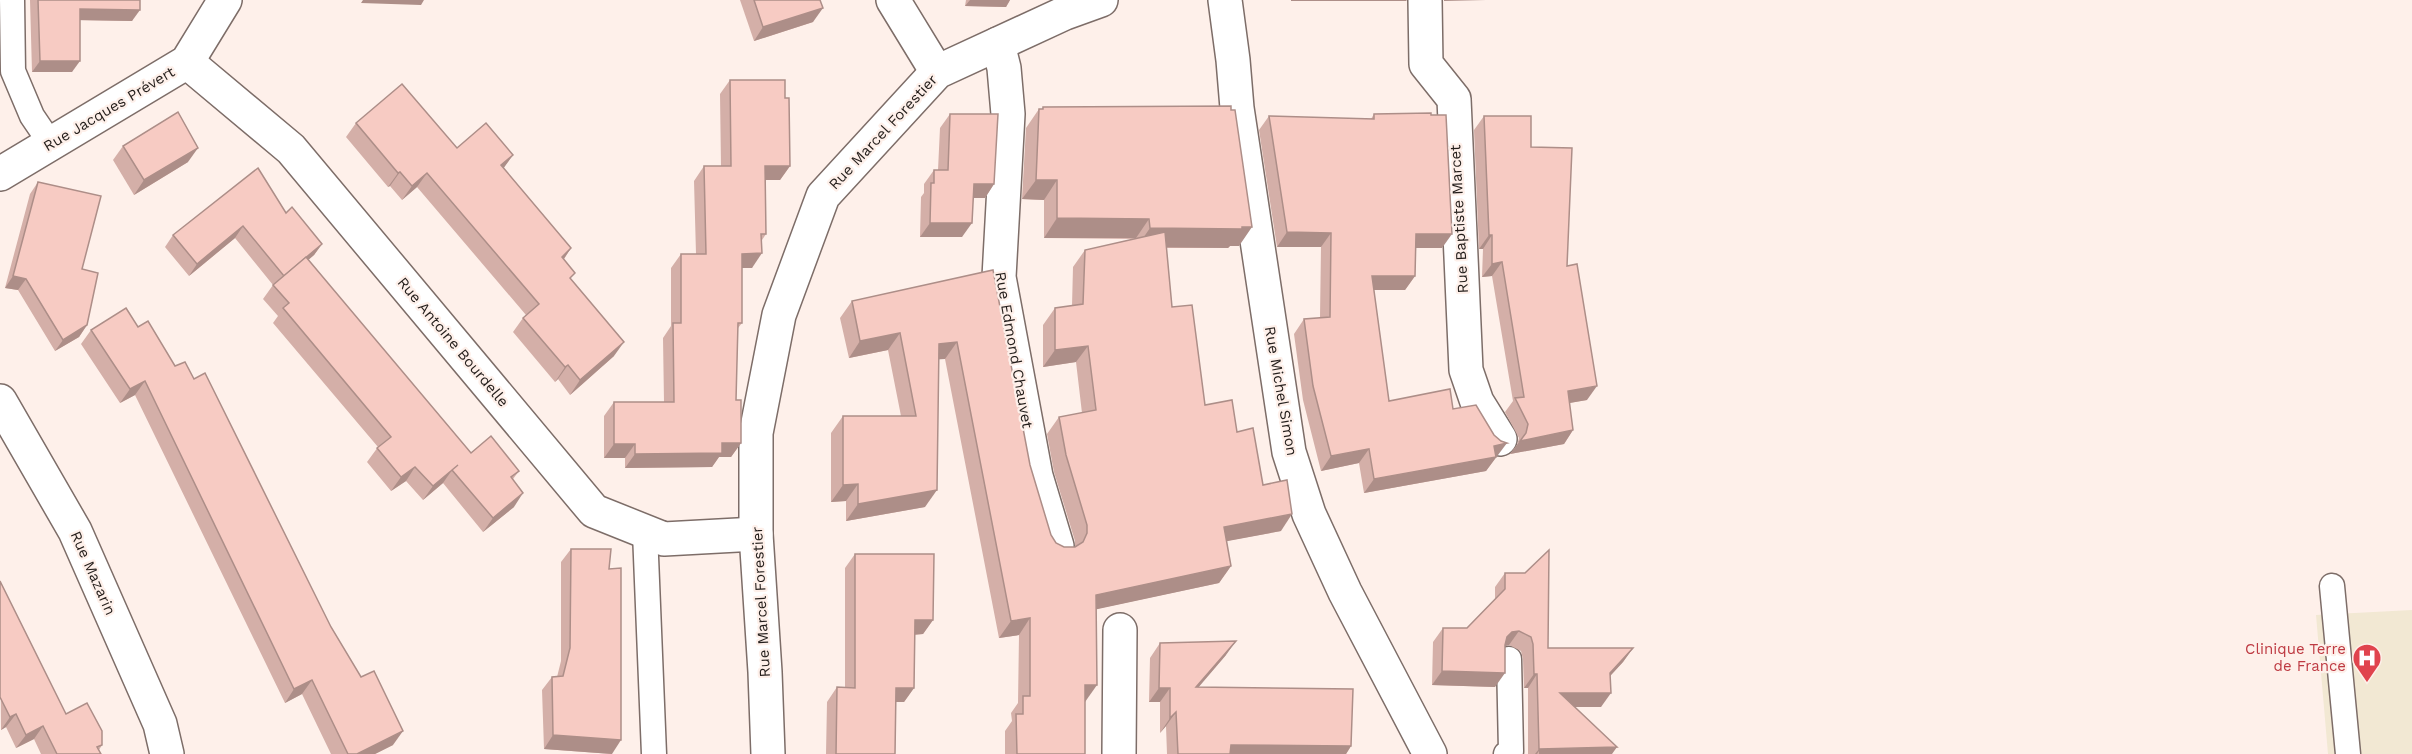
<svg xmlns="http://www.w3.org/2000/svg" width="2412" height="754" font-family="'Work Sans',sans-serif">
<style>
.medical{fill:#f2e8d3}
.lines{fill:none;stroke-linecap:round;stroke-linejoin:round}
.service-casing{stroke:#7d6d68;stroke-width:27}
.minor-casing{stroke:#7d6d68;stroke-width:36}
.service{stroke:#fff;stroke-width:24}
.minor{stroke:#fff;stroke-width:33}
.wall{fill:#d4afa8}
.shaded-wall{fill:#ad8e88}
.building{fill:#f7cbc3;stroke:#ad8e88;stroke-width:1.5}
.labels{text-anchor:middle;dominant-baseline:central;stroke-width:4.5;stroke-linejoin:round;paint-order:stroke}
.street-label{font-size:15px;fill:#241e1b;stroke:#fef0ea}
.health-label{font-size:15px;fill:#be3a42;stroke:#fef0ea;text-anchor:end}
</style>
<rect width="100%" height="100%" fill="#fef0ea"/>
<polygon class="medical" points="2412,610 2412,754 2328,754 2316,615"/>
<g class="lines">
<g class="service-casing">
<g id="service">
<polyline points="12,0 13,71 32,116 51,144"/>
<polyline points="645,532 654,754"/>
<polyline points="2332,586 2348,754"/>
<polyline points="1506,754 1511,751 1509,659"/>
</g>
</g>
<g class="minor-casing">
<g id="minor">
<polyline points="893,0 937,72"/>
<polyline points="1225,0 1233,60 1237,108 1289,452 1309,514 1345,592 1430,754"/>
<polyline points="1425,0 1426,64 1454,99 1466,370 1477,402 1500,439"/>
<polyline points="998,44 1004,68 1008,114 999,277 1036,476 1057,546"/>
<polyline points="187,62 291,149 594,511 664,539 756,534"/>
<polyline points="0,174 187,62 225,0"/>
<polyline points="0,401 75,531 160,724 167,754"/>
<polyline points="768,754 765,672 756,534 756,433 779,315 823,196 937,72 1065,13 1101,0"/>
<polyline points="1119,754 1120,630"/>
</g>
</g>
<use href="#service" class="service"/>
<use href="#minor" class="minor"/>
</g>
<g class="wall">
<polygon points="30,0 140,0 132,21 80,20 72,72 32,72"/>
<polygon points="740,0 820,0 813,22 754,41"/>
<polygon points="966,0 1010,0 1006,7 965,6"/>
<polygon points="730,80 785,98 790,166 780,180 765,180 766,234 762,240 752,268 742,268 742,323 738,328 736,400 741,443 731,457 719,457 712,467 625,468 625,458 604,458 604,416 614,402 664,402 663,338 671,326 671,268 681,254 696,254 694,181 704,166 721,166 720,94"/>
<polygon points="1043,107 1239,246 1230,246 1228,248 1166,248 1172,307 1205,405 1237,432 1263,485 1281,531 1226,541 1231,566 1219,583 1096,609 1085,702 1085,754 1005,754 1005,731 1012,721 1011,713 1018,703 1019,635 999,638 945,359 939,359 925,507 846,521 846,501 831,502 831,433 843,416 901,416 888,350 849,358 840,318 852,301 993,270 1030,465 1051,535 1056,543 1064,547 1075,547 1075,541 1054,472 1047,434 1059,417 1082,413 1076,362 1043,367 1043,325 1055,308 1072,306 1073,267 1085,250 1136,239 1044,238 1044,200 1022,199 1026,128 1039,109 1042,109"/>
<polygon points="950,114 994,184 985,198 973,198 962,237 920,237 921,197 924,193 924,184 934,170 938,170 940,128"/>
<polygon points="1374,114 1442,248 1416,248 1415,276 1405,290 1374,290 1389,401 1453,409 1497,457 1496,457 1486,471 1364,493 1359,463 1321,471 1303,400 1294,334 1304,319 1320,318 1321,247 1277,247 1259,130 1269,116 1371,119"/>
<polygon points="1484,116 1531,147 1567,266 1587,400 1569,403 1573,430 1564,444 1510,454 1517,445 1519,438 1505,412 1513,401 1492,276 1482,277 1483,249 1479,249 1474,130"/>
<polygon points="356,123 457,148 513,155 503,168 571,248 564,259 571,279 614,356 570,395 558,379 555,382 513,332 523,318 526,315 417,187 402,200 390,186 388,187 346,137"/>
<polygon points="123,146 188,162 134,195 113,160"/>
<polygon points="38,182 82,269 87,325 79,337 55,351 18,290 5,288 30,194"/>
<polygon points="286,213 322,244 314,255 308,260 471,453 519,471 513,479 514,507 483,532 443,483 423,500 406,481 391,491 367,462 378,447 273,323 278,316 263,299 273,285 235,238 189,276 165,247 173,235"/>
<polygon points="138,327 175,366 194,379 331,627 393,745 375,754 331,754 302,694 285,703 135,395 120,403 81,344 91,330"/>
<polygon points="571,549 609,569 612,754 544,749 542,690 552,677 557,677 561,661 561,562"/>
<polygon points="855,554 933,620 923,634 915,635 914,688 904,702 896,702 895,754 826,754 827,702 837,687 845,688 845,568"/>
<polygon points="1505,573 1548,648 1633,648 1623,662 1610,676 1601,707 1575,707 1612,754 1528,754 1528,688 1524,688 1523,659 1521,651 1509,645 1505,646 1495,687 1432,685 1433,642 1443,628 1467,628 1495,599 1495,587"/>
<polygon points="0,581 66,714 102,745 99,750 101,754 41,754 34,739 16,748 6,727 1,730"/>
<polygon points="1160,643 1226,655 1198,687 1351,746 1346,754 1167,754 1166,726 1160,733 1160,702 1149,702 1150,658"/>
</g>
<g class="shaded-wall">
<polygon points="363,0 424,0 421,5 361,3"/>
<polygon points="970,0 1010,0 1006,7 965,6"/>
<polygon points="1291,0 1407,0 1406,1 1291,1"/>
<polygon points="1444,0 1486,0 1444,1"/>
<polygon points="823,8 813,22 754,41 763,27"/>
<polygon points="80,9 140,10 132,21 72,20"/>
<polygon points="40,61 80,61 72,72 32,72"/>
<polygon points="198,148 188,162 134,195 144,180"/>
<polygon points="513,155 503,169 501,165"/>
<polygon points="765,166 790,166 780,180 755,180"/>
<polygon points="400,172 390,186 388,187 398,173"/>
<polygon points="427,173 417,187 402,200 412,186"/>
<polygon points="1036,180 1057,180 1044,200 1022,199"/>
<polygon points="974,184 994,184 985,198 964,198"/>
<polygon points="1057,218 1149,219 1136,238 1044,238"/>
<polygon points="930,223 972,223 962,237 920,237"/>
<polygon points="243,226 235,238 189,276 197,264"/>
<polygon points="1252,227 1239,246 1230,246 1228,248 1137,247 1150,228"/>
<polygon points="1287,232 1331,233 1321,247 1277,247"/>
<polygon points="1416,234 1452,234 1442,248 1407,248"/>
<polygon points="1489,235 1492,235 1483,249 1479,249"/>
<polygon points="322,244 314,255 276,288 284,276"/>
<polygon points="571,248 561,263 562,257"/>
<polygon points="762,253 752,268 732,268 742,254"/>
<polygon points="1502,262 1492,276 1482,277 1492,264"/>
<polygon points="13,276 26,279 18,290 5,288"/>
<polygon points="1372,276 1415,276 1405,290 1363,290"/>
<polygon points="87,325 79,337 55,351 63,340"/>
<polygon points="900,333 888,350 849,358 860,341"/>
<polygon points="624,342 614,356 570,395 580,380"/>
<polygon points="957,342 945,359 928,360 939,344"/>
<polygon points="1088,346 1076,362 1043,367 1055,350"/>
<polygon points="568,365 558,379 555,382 565,367"/>
<polygon points="145,381 135,395 120,403 130,389"/>
<polygon points="1597,386 1587,400 1558,405 1568,391"/>
<polygon points="1573,430 1564,444 1510,454 1520,441"/>
<polygon points="722,443 741,443 731,457 719,457 712,467 625,468 635,454"/>
<polygon points="1507,443 1486,471 1364,493 1374,479 1494,446"/>
<polygon points="614,444 635,444 625,458 604,458"/>
<polygon points="1369,449 1359,463 1321,471 1331,456"/>
<polygon points="415,467 406,481 391,491 401,477"/>
<polygon points="452,470 443,483 423,500 433,486"/>
<polygon points="858,484 846,501 831,502 843,485"/>
<polygon points="937,490 925,507 846,521 858,504"/>
<polygon points="523,493 514,507 483,532 493,518"/>
<polygon points="1292,514 1281,531 1212,544 1224,527"/>
<polygon points="1231,566 1219,583 1084,612 1096,595"/>
<polygon points="1030,618 1019,635 999,638 1011,621"/>
<polygon points="915,620 933,620 923,634 905,635"/>
<polygon points="1519,631 1509,645 1502,647 1507,637 1512,632"/>
<polygon points="1236,641 1226,655 1186,702 1196,687"/>
<polygon points="1633,648 1623,662 1600,687 1610,673"/>
<polygon points="1442,671 1505,673 1495,687 1432,685"/>
<polygon points="1534,674 1537,674 1528,688 1524,688"/>
<polygon points="312,680 302,694 285,703 294,689"/>
<polygon points="1085,685 1097,685 1085,702"/>
<polygon points="896,688 914,688 904,702 886,702"/>
<polygon points="1159,688 1170,688 1160,702 1149,702"/>
<polygon points="1560,693 1611,693 1601,707 1550,707"/>
<polygon points="1176,712 1166,726 1160,733 1170,718"/>
<polygon points="16,714 6,727 1,730 10,717"/>
<polygon points="43,726 34,739 16,748 26,735"/>
<polygon points="403,731 393,745 375,754 357,754"/>
<polygon points="553,735 621,740 612,754 544,749"/>
<polygon points="1231,745 1351,746 1346,754 1224,754"/>
<polygon points="1617,747 1612,754 1539,754 1539,751 1537,754 1535,754 1539,749"/>
</g>
<g class="building">
<polygon points="38,0 140,0 140,10 80,9 80,61 40,61"/>
<polygon points="754,0 820,0 823,8 763,27"/>
<polygon points="730,80 785,80 785,98 789,98 790,166 765,166 766,234 761,234 762,253 742,254 742,323 738,323 736,400 741,400 741,443 722,443 722,453 635,454 635,444 614,444 614,402 674,402 673,323 681,323 681,254 706,254 704,166 731,166"/>
<polygon points="402,84 457,148 486,123 513,155 501,165 571,248 562,257 575,273 570,278 624,342 580,380 568,365 565,367 523,318 539,304 427,173 412,186 400,172 398,173 356,123"/>
<polygon points="1231,106 1231,110 1235,110 1252,227 1242,227 1242,229 1150,228 1149,219 1057,218 1057,180 1036,180 1039,109 1043,109 1043,107"/>
<polygon points="178,112 198,148 144,180 123,146"/>
<polygon points="1431,113 1431,115 1446,115 1452,234 1416,234 1415,276 1372,276 1389,401 1450,389 1453,409 1476,405 1494,435 1501,441 1507,443 1494,446 1496,457 1374,479 1369,449 1331,456 1313,386 1304,319 1330,317 1331,233 1287,232 1269,116 1374,119 1374,114"/>
<polygon points="950,114 998,114 994,184 974,184 972,223 930,223 931,183 934,183 934,170 948,170"/>
<polygon points="1484,116 1531,116 1531,147 1572,148 1567,266 1577,264 1597,386 1568,391 1573,430 1520,441 1526,433 1528,424 1515,398 1524,397 1502,262 1492,264 1492,235 1489,235"/>
<polygon points="258,168 286,213 292,207 322,244 284,276 243,226 197,264 173,235"/>
<polygon points="38,182 101,196 82,269 98,273 87,325 63,340 26,279 13,276"/>
<polygon points="1165,232 1172,307 1192,305 1205,405 1232,400 1237,432 1253,428 1263,485 1287,480 1292,514 1224,527 1231,566 1096,595 1097,685 1085,685 1085,754 1017,754 1016,714 1023,714 1023,696 1030,696 1030,618 1011,621 957,342 939,344 937,490 858,504 858,484 843,485 843,416 916,416 900,333 860,341 852,301 993,270 1030,465 1051,535 1056,543 1064,547 1075,547 1083,542 1087,533 1087,525 1066,455 1059,417 1096,410 1088,346 1055,350 1055,308 1083,304 1085,250"/>
<polygon points="306,257 471,453 491,436 519,471 511,477 523,493 493,518 452,470 458,465 433,486 415,467 401,477 377,448 391,437 283,308 289,303 273,285"/>
<polygon points="126,308 138,327 148,321 175,366 185,362 194,379 205,373 331,627 361,677 374,671 403,731 357,754 348,754 312,680 294,689 145,381 130,389 91,330"/>
<polygon points="571,549 611,549 609,569 621,568 621,740 553,735 552,677 563,676 570,648"/>
<polygon points="1549,550 1548,648 1633,648 1610,673 1611,693 1560,693 1617,747 1539,749 1537,674 1534,674 1533,644 1531,637 1519,631 1512,632 1507,637 1505,645 1505,673 1442,671 1443,628 1467,628 1505,589 1505,573 1525,573"/>
<polygon points="855,554 934,554 933,620 915,620 914,688 896,688 895,754 836,754 837,687 855,688"/>
<polygon points="0,581 66,714 87,703 102,731 102,745 97,747 101,754 57,754 43,726 26,735 16,714 10,717 0,697"/>
<polygon points="1236,641 1196,687 1353,689 1351,746 1231,745 1230,754 1178,754 1176,712 1170,718 1170,688 1159,688 1160,643"/>
</g>
<defs>
<g id="hospital-pin" transform="scale(1.5)"><path d="M0 17L-7.5 6A9.5 9.5 0 1 1 7.5 6Z" fill="#e0444e" stroke="#fef0ea"/><path d="M-5-5h3v3.5h4V-5h3V5h-3V1.5h-4V5h-3Z" fill="#fff"/></g>
</defs>
<g fill-rule="evenodd">
<use href="#hospital-pin" x="2367" y="658"/>
</g>
<g class="labels">
<g class="street-label">
<text transform="translate(109 109) rotate(-31)">Rue Jacques Prévert</text>
<text transform="translate(883 132) rotate(-47)">Rue Marcel Forestier</text>
<text transform="translate(1459 219) rotate(-93)">Rue Baptiste Marcet</text>
<text transform="translate(453 342) rotate(50)">Rue Antoine Bourdelle</text>
<text transform="translate(1014 350) rotate(80)">Rue Edmond Chauvet</text>
<text transform="translate(1281 391) rotate(80)">Rue Michel Simon</text>
<text transform="translate(93 573) rotate(66)">Rue Mazarin</text>
<text transform="translate(761 602) rotate(-93)">Rue Marcel Forestier</text>
</g>
<g class="health-label">
<text x="2346" y="649">Clinique Terre<tspan x="2346" dy="17">de France</tspan></text>
</g>
</g>
</svg>
